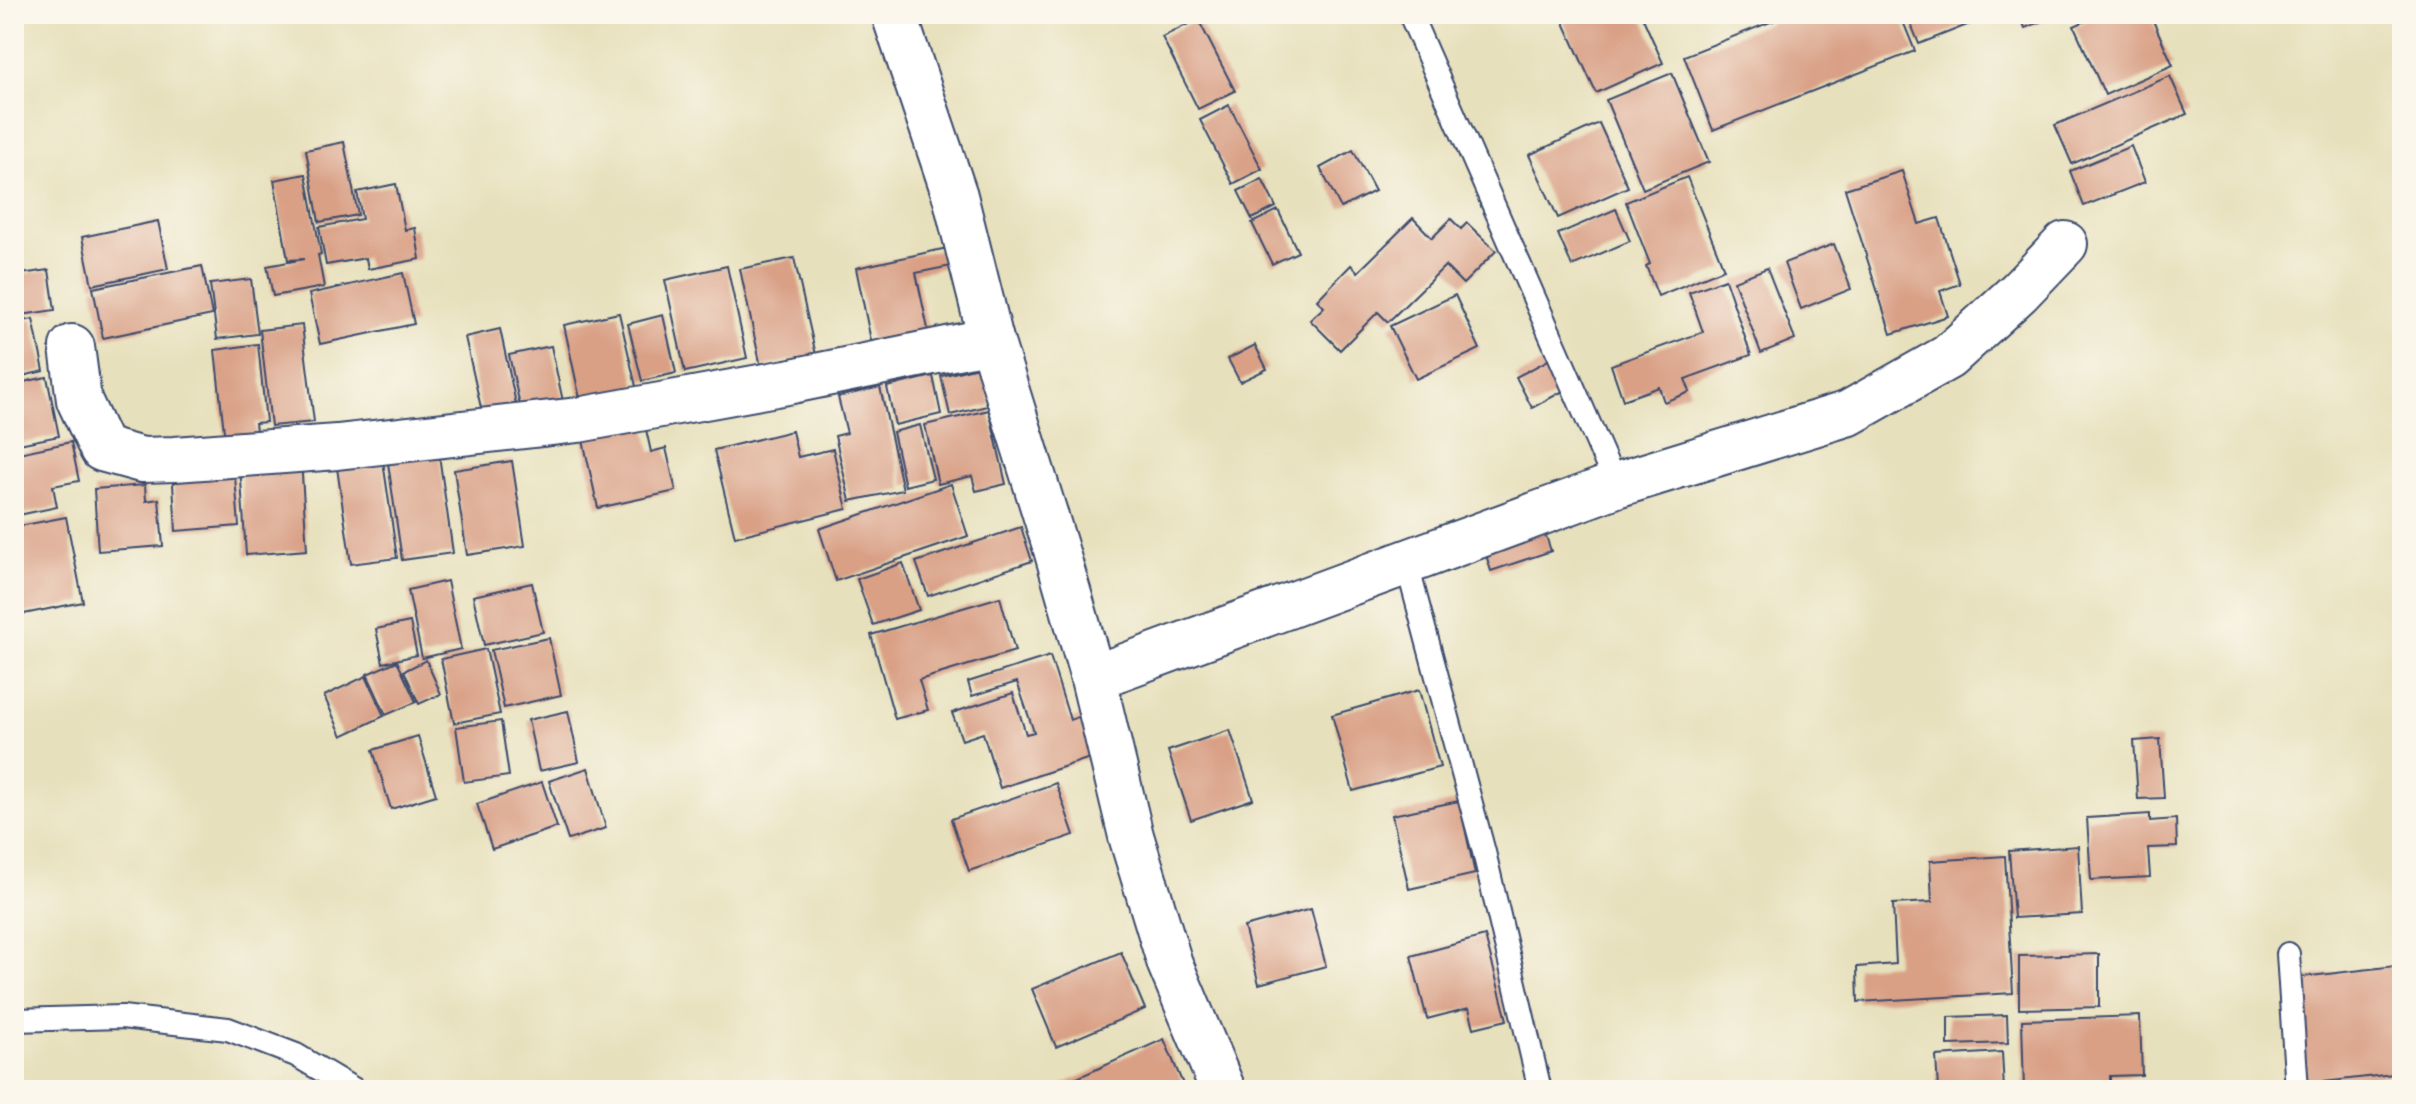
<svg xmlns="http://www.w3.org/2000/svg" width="2416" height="1104" font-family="Itim,sans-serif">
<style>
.building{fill:#d9a086}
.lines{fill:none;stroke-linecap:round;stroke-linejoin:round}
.lane-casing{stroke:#3a4a6c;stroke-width:26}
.street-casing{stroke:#3a4a6c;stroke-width:48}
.lane{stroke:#fff;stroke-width:22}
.street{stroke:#fff;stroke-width:44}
</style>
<rect width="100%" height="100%" fill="#fbf7ec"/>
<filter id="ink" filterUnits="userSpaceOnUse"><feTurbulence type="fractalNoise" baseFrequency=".0125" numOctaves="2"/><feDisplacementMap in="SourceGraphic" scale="16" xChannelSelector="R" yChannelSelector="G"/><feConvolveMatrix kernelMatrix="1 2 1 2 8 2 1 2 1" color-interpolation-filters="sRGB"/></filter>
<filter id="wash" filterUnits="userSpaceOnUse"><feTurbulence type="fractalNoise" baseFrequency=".006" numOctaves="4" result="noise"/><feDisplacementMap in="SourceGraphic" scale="32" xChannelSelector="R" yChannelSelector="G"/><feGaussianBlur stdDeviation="1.8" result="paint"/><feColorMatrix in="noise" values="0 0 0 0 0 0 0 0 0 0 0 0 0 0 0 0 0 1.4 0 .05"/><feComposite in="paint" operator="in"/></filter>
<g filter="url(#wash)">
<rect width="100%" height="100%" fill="#e7e0bc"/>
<g id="blocks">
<g class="building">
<polygon points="1560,14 1641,14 1663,63 1596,93"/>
<polygon points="1791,14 1900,14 1915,51 1713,130 1684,56"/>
<polygon points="1907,14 1995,14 1919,44"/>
<polygon points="2019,14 2060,14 2025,28"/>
<polygon points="2102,14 2150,14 2173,65 2105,95 2074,26"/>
<polygon points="1198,19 1235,91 1198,109 1162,37"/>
<polygon points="1672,73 1709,162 1643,189 1606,100"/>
<polygon points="2170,76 2187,114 2072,164 2055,125"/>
<polygon points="1229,105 1262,169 1233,184 1200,120"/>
<polygon points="1599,123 1628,187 1558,218 1529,155"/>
<polygon points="344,142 358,215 319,222 306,150"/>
<polygon points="2131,146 2145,182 2084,206 2070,171"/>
<polygon points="1353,150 1375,191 1341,208 1320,168"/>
<polygon points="1902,171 1919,224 1939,218 1960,284 1940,291 1948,316 1891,334 1845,189"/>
<polygon points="306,174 321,254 318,255 324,287 273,296 267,266 304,259 288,260 274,180"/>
<polygon points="1687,177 1724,269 1658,296 1646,266 1650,264 1626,202"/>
<polygon points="1262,179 1276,207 1252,219 1238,191"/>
<polygon points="396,184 405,230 415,228 420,259 368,269 366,258 326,265 319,227 362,219 357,192"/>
<polygon points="1616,209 1630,241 1572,266 1558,234"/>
<polygon points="1278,210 1298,252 1272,264 1252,223"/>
<polygon points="1413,218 1432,238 1451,219 1461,229 1467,223 1496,251 1463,284 1445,266 1388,322 1378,312 1340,350 1310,320 1324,307 1317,300 1351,265 1358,272"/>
<polygon points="158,221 168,269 92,285 82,237"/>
<polygon points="1834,244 1851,289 1801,309 1784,263"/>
<polygon points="952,247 956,265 916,273 932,348 875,360 856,268"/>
<polygon points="794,258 816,355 761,367 740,269"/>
<polygon points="202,266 212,315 103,338 93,288"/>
<polygon points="727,266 747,358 685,372 665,280"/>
<polygon points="1767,268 1795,339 1761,353 1734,281"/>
<polygon points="49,270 55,310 14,316 14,275"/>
<polygon points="403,273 414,324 320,344 309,294"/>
<polygon points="251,279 258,334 217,339 210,284"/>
<polygon points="1725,279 1751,355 1685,379 1690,392 1664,402 1659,387 1623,400 1611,365 1703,332 1689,292"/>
<polygon points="1455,295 1480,349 1416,379 1390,326"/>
<polygon points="619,313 638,395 582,408 564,325"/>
<polygon points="663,315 676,373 642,381 628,324"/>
<polygon points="33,319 44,371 14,378 14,323"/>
<polygon points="302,325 314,422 271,426 260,330"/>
<polygon points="500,329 518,413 484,421 465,337"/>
<polygon points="258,344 266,422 255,423 258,446 226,450 215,350"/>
<polygon points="1255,345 1267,369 1240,382 1228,359"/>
<polygon points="551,346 564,406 522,415 509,355"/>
<polygon points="1552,358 1567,389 1532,408 1516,377"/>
<polygon points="982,366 991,405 950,415 941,376"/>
<polygon points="933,376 941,414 895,425 887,387"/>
<polygon points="47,377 59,436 14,445 14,384"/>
<polygon points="880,387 903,490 850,501 835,436 847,433 838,397"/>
<polygon points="989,410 1006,484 976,491 972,476 938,484 925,425"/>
<polygon points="643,416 651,452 666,448 676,491 598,508 581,431"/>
<polygon points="920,425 933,479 905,486 893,432"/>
<polygon points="792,431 798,457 833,449 847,509 735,537 714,450"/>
<polygon points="71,442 79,481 53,486 57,507 14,516 14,454"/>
<polygon points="438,448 453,553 402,560 387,456"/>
<polygon points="382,454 397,558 351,564 336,461"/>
<polygon points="301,460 307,550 246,555 240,465"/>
<polygon points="512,461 525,546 467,555 454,470"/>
<polygon points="234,464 239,526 176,531 172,469"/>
<polygon points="951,484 968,536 836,581 819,529"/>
<polygon points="145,485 146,501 159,499 163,546 98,551 94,489"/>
<polygon points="66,517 83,602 14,616 14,527"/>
<polygon points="1021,527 1032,561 928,596 916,562"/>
<polygon points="1543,527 1551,551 1491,571 1484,548"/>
<polygon points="903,563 919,610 873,625 857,579"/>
<polygon points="447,581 461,649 422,658 408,590"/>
<polygon points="532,583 543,632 484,645 473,596"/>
<polygon points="1000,597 1015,651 919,680 928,710 895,719 871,635"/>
<polygon points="410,622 417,655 383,663 376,629"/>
<polygon points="549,638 561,695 504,708 491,650"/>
<polygon points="486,649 500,714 454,723 441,659"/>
<polygon points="1050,656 1070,720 1083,715 1096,756 1000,788 983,733 962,740 952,713 1013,693 1026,734 1034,732 1017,682 972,696 968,682"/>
<polygon points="426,660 441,694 419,704 404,671"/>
<polygon points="397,661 416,702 386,715 367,674"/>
<polygon points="366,676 384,716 342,736 324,696"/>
<polygon points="1419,690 1440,767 1353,791 1332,715"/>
<polygon points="568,711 579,762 539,771 528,720"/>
<polygon points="501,721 509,776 464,782 456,727"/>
<polygon points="1230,730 1253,799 1191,820 1168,751"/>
<polygon points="418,736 436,795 391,809 373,750"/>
<polygon points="2160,739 2164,798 2138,799 2134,741"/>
<polygon points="588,768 606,828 568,840 549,781"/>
<polygon points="542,782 557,827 492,849 477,804"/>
<polygon points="1056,783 1074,835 969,871 951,819"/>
<polygon points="1459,801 1475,874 1409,889 1392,815"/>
<polygon points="2150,814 2150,821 2176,819 2177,847 2148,848 2150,877 2091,880 2087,818"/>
<polygon points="2078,846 2082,914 2014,918 2009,851"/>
<polygon points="2005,856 2013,993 1858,1002 1857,967 1896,964 1893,904 1932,902 1930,861"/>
<polygon points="1311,909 1326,966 1259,984 1244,927"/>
<polygon points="1485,936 1507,1020 1474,1028 1469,1008 1427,1019 1411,956"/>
<polygon points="1121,952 1145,1009 1056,1047 1032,989"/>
<polygon points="2099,954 2099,1007 2019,1009 2019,956"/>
<polygon points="2395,966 2402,1021 2402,1073 2306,1084 2294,978"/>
<polygon points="2007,1015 2008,1043 1948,1045 1948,1017"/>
<polygon points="2140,1016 2142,1075 2110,1076 2110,1090 2024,1090 2022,1020"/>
<polygon points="1164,1039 1185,1089 1060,1090 1059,1086"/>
<polygon points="2002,1052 2004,1090 1938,1090 1936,1056"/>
</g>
</g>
</g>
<g filter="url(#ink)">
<use href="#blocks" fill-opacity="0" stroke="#3a4a6c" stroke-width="2"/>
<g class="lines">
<g class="lane-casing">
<g id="lane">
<polyline points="1410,14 1616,485"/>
<polyline points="1406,561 1484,852 1540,1090"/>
<polyline points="2288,954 2297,1090"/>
<polyline points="14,1020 122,1017 228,1029 296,1055 355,1090"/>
</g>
</g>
<g class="street-casing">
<g id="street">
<polyline points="894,14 955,196 991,340 1055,546 1093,678 1131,836 1170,964 1223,1090"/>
<polyline points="72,347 79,400 102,449 142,460 175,459 337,447 578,420 787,382 991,340"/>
<polyline points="1093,678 1616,485 1849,413 1948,357 2019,292 2065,244"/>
</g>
</g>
<use href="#lane" class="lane"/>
<use href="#street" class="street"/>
</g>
</g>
<rect width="2416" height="1104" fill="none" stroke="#fbf7ec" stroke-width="48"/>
</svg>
